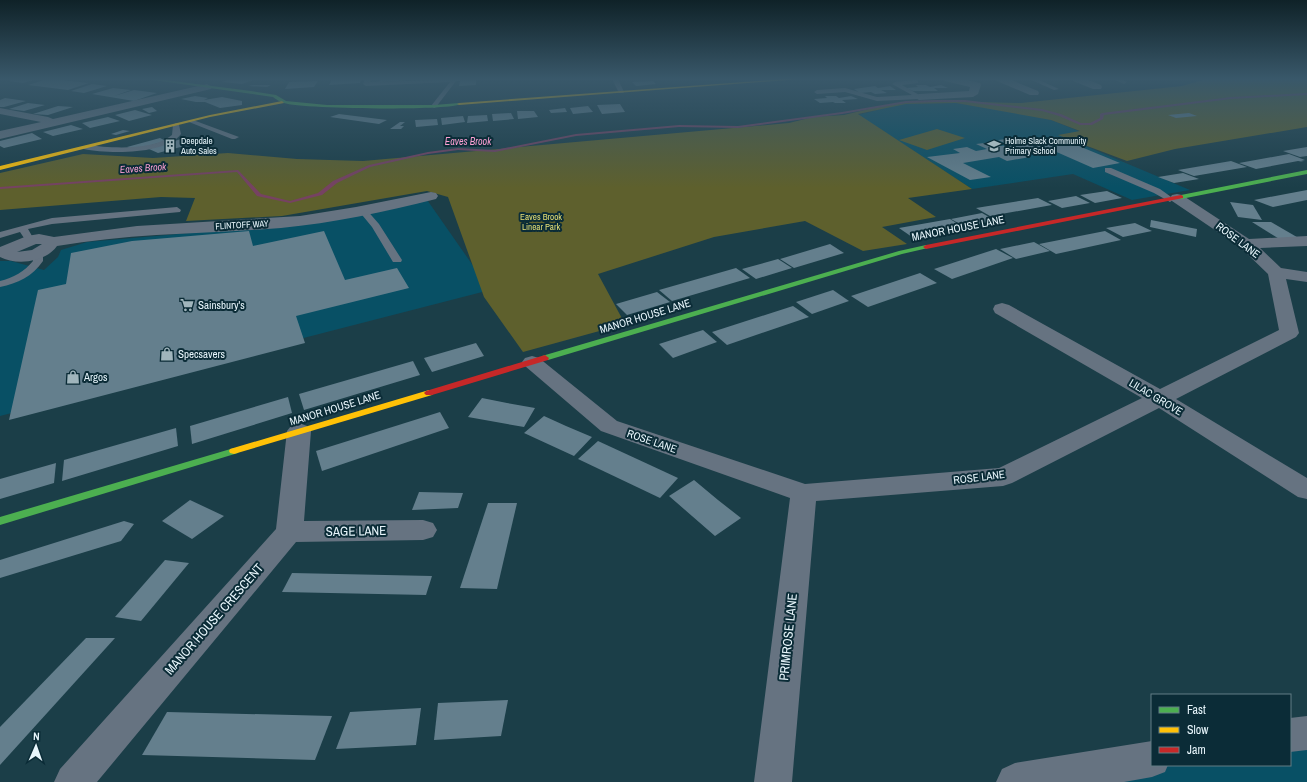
<svg xmlns="http://www.w3.org/2000/svg" width="1307" height="782" font-family="'Archivo Narrow',sans-serif">
<style>
.built{fill:#085065}
.green{fill:#5e602d}
.lines{fill:none;stroke-linecap:round;stroke-linejoin:round}
.stream{fill:#764262;fill-rule:evenodd}
.building{fill:#647f8d}
.lane{fill:#667381;fill-rule:evenodd}
.street{fill:#667381;fill-rule:evenodd}
.fast{fill:#4caf50;fill-rule:evenodd}
.slow{fill:#ffc107;fill-rule:evenodd}
.jam{fill:#c62828;fill-rule:evenodd}
.labels{text-anchor:middle;dominant-baseline:central;stroke-width:4;stroke-linejoin:round;paint-order:stroke}
.far-poi-label{font-size:9px;fill:#e7f5fb;stroke:#0b2c37;text-anchor:start}
.far-park-label{font-size:9px;fill:#e3dd75;stroke:#0b2c37}
.far-street-label{font-size:9px;fill:#e7f5fb;stroke:#0b2c37}
.far-water-label{font-size:10px;font-style:italic;fill:#fb9fd2;stroke:#0b2c37}
.street-label{font-size:11px;fill:#e7f5fb;stroke:#0b2c37}
.poi-label{font-size:11px;fill:#e7f5fb;stroke:#0b2c37;text-anchor:start}
.near-street-label{font-size:13px;fill:#e7f5fb;stroke:#0b2c37}
</style>
<rect width="100%" height="100%" fill="#1b3e48"/>
<g class="built">
<polygon points="956,103 1026,114 1051,120 1081,132 1059,135 1190,190 1132,200 1073,174 972,189 858,115 901,104"/>
<polygon points="423,194 490,290 0,416 0,261 11,261 44,270 58,257 61,250 87,242 306,223"/>
<polygon points="1307,742 1307,782 1066,782 1167,765 1290,765 1290,744"/>
</g>
<g class="green">
<polygon points="1206,79 1307,79 1307,127 1175,149 1127,161 1058,135 1080,131 1051,120 956,103 906,104 858,114 972,189 908,198 936,217 882,227 907,244 863,251 805,221 714,237 598,274 625,324 523,352 484,297 448,197 427,191 282,216 186,221 195,198 161,197 0,210 0,173 83,154 153,158 228,153 297,159 363,161 789,123 813,117 844,115 881,106 910,102 936,101 1021,103 1182,86"/>
<polygon points="937,129 965,138 927,150 899,140"/>
</g>
<g class="lines">
<polygon class="stream" points="1307,93 1307,95 1231,99 1104,115 1103,119 1092,125 1080,125 1059,116 1042,111 965,102 936,102 906,103 842,114 738,128 679,127 576,136 495,152 458,150 428,154 370,167 337,183 322,195 290,203 257,196 237,172 0,189 0,187 238,170 261,194 290,201 318,193 333,181 369,165 428,152 458,148 495,150 576,134 679,125 738,126 842,112 906,101 936,100 965,100 1042,109 1061,114 1081,123 1090,123 1100,118 1100,114 1102,113 1231,97"/>
</g>
<g class="building">
<polygon points="18,79 37,79 23,83 9,81"/>
<polygon points="47,79 52,79 89,83 68,90 28,85"/>
<polygon points="232,79 256,79 242,84 222,82"/>
<polygon points="332,79 361,79 360,83 329,85"/>
<polygon points="380,79 409,79 409,80 379,82"/>
<polygon points="476,80 476,85 459,86 460,81"/>
<polygon points="318,81 314,87 285,89 289,82"/>
<polygon points="653,81 656,84 636,86 632,82"/>
<polygon points="92,84 107,86 84,93 71,91"/>
<polygon points="253,85 271,85 267,87 248,86"/>
<polygon points="916,85 926,85 930,87 941,85 948,88 934,88 938,91 913,91 906,88 918,87"/>
<polygon points="875,86 878,88 890,86 896,90 881,90 887,93 875,94 871,92 860,93 854,89"/>
<polygon points="113,88 131,90 114,96 134,90 157,93 134,101 92,94"/>
<polygon points="195,96 208,98 204,100 222,97 242,101 242,105 220,108 205,102 196,102 181,99"/>
<polygon points="825,96 836,96 839,98 851,96 858,99 842,100 846,103 835,103 833,102 820,103 814,99 827,98"/>
<polygon points="5,98 26,101 4,107 0,107 0,100"/>
<polygon points="28,103 45,105 24,111 9,109"/>
<polygon points="620,104 625,112 602,114 597,105"/>
<polygon points="58,106 73,107 48,115 33,114"/>
<polygon points="588,106 593,112 573,114 570,108"/>
<polygon points="152,107 157,111 149,113 142,109"/>
<polygon points="565,108 567,112 551,113 549,110"/>
<polygon points="135,110 152,115 129,121 115,115"/>
<polygon points="517,111 534,111 538,117 518,119"/>
<polygon points="511,113 514,119 493,121 492,114"/>
<polygon points="1189,113 1197,116 1176,118 1168,115"/>
<polygon points="339,114 387,120 379,124 330,117"/>
<polygon points="487,115 488,121 467,123 468,116"/>
<polygon points="463,116 465,122 442,125 441,118"/>
<polygon points="108,117 120,121 90,128 82,123"/>
<polygon points="437,119 438,125 416,127 415,120"/>
<polygon points="400,122 405,122 400,126 404,126 401,129 390,129"/>
<polygon points="71,125 83,129 53,136 43,132"/>
<polygon points="123,130 130,131 116,135 111,134"/>
<polygon points="32,133 42,139 4,148 0,146 0,141"/>
<polygon points="1057,137 1120,163 1093,168 1052,150 1024,154 1030,157 1007,161 999,157 963,163 991,177 970,180 927,157 960,153 953,149 967,147 976,151 987,149 976,144 992,142 1001,146 1009,145 998,140 1016,138 1024,142"/>
<polygon points="160,138 166,141 133,150 127,147"/>
<polygon points="181,139 192,144 158,153 149,149"/>
<polygon points="1307,147 1307,156 1300,157 1283,151"/>
<polygon points="1289,154 1305,160 1301,161 1304,162 1298,161 1256,169 1239,163"/>
<polygon points="1231,161 1247,167 1194,176 1178,170"/>
<polygon points="1183,173 1199,179 1174,183 1158,177"/>
<polygon points="1307,190 1307,200 1273,207 1254,200"/>
<polygon points="1107,191 1122,198 1095,203 1080,195"/>
<polygon points="1076,196 1090,203 1062,208 1048,201"/>
<polygon points="1038,198 1052,205 990,216 976,208"/>
<polygon points="1230,202 1253,205 1262,220 1238,217"/>
<polygon points="982,213 996,221 965,227 951,219"/>
<polygon points="950,219 963,227 912,237 899,228"/>
<polygon points="1151,220 1197,229 1196,237 1150,227"/>
<polygon points="1252,222 1271,222 1302,240 1281,240"/>
<polygon points="1135,223 1152,231 1123,237 1106,228"/>
<polygon points="249,231 253,246 324,231 345,280 397,268 409,288 296,316 305,343 9,420 38,290 66,284 71,253 132,241"/>
<polygon points="1105,231 1121,240 1056,254 1039,244"/>
<polygon points="1034,242 1050,251 1016,259 1000,249"/>
<polygon points="830,244 844,253 794,268 780,259"/>
<polygon points="996,249 1013,258 952,279 934,269"/>
<polygon points="778,259 792,268 756,279 742,269"/>
<polygon points="736,268 750,278 672,301 659,290"/>
<polygon points="920,273 937,283 868,307 851,296"/>
<polygon points="833,290 849,301 812,314 796,302"/>
<polygon points="657,292 670,302 627,315 616,304"/>
<polygon points="793,306 809,317 727,345 712,332"/>
<polygon points="703,330 717,342 673,358 659,344"/>
<polygon points="476,343 484,356 432,372 424,358"/>
<polygon points="413,361 420,375 304,410 299,394"/>
<polygon points="288,397 292,413 192,444 190,426"/>
<polygon points="482,398 507,403 535,408 524,427 468,417"/>
<polygon points="440,412 449,428 322,471 316,451"/>
<polygon points="544,416 566,426 592,437 574,456 524,433"/>
<polygon points="176,428 178,446 62,481 64,460"/>
<polygon points="598,441 650,465 678,478 660,498 578,459"/>
<polygon points="56,463 54,483 0,499 0,479"/>
<polygon points="694,480 718,500 741,518 715,536 669,496"/>
<polygon points="419,492 463,493 458,508 412,510"/>
<polygon points="190,500 224,516 192,539 162,521"/>
<polygon points="488,503 517,503 497,589 460,588"/>
<polygon points="124,521 134,524 121,541 0,578 0,560"/>
<polygon points="165,560 189,563 141,621 115,617"/>
<polygon points="292,573 432,576 426,595 282,592"/>
<polygon points="86,638 115,638 0,765 0,727"/>
<polygon points="508,700 501,736 434,740 438,703"/>
<polygon points="421,708 416,745 336,749 350,712"/>
<polygon points="167,712 332,716 315,760 142,755"/>
</g>
<g class="lines">
<g class="lane">
<polygon points="365,79 371,79 370,82 471,79 468,81 456,81 436,107 434,108 431,106 450,82 366,86 363,84"/>
<polygon points="612,79 618,79 624,92 623,93 619,93"/>
<polygon points="1001,79 1018,79 1003,82 1001,81"/>
<polygon points="1029,79 1037,79 1059,89 1054,90"/>
<polygon points="1113,79 1121,79 1127,82 1124,84"/>
<polygon points="916,80 918,81 918,83 902,85 921,96 921,98 919,99 877,101 845,92 817,94 814,92 817,90 845,88 877,97 912,95 892,84 895,82"/>
<polygon points="189,120 193,120 239,137 235,139 232,139 189,122"/>
<path d="M176,123L179,125L181,134C165,155 108,154 84,149L83,147L87,145C111,148 153,151 172,135L173,125Z"/>
<polygon points="1105,168 1111,168 1160,189 1174,199 1170,202 1154,193 1105,172"/>
<polygon points="177,207 181,210 180,212 52,224 28,229 32,236 27,239 24,238 20,232 0,238 0,232 52,218"/>
<polygon points="362,207 365,208 379,224 402,260 401,262 393,262 372,227 358,210"/>
<path d="M38,250L43,253V261C32,277 18,283 0,287V281C13,278 25,271 33,261V253Z"/>
</g>
<g class="street">
<polygon points="944,79 962,79 980,83 981,85 978,94 973,97 919,100 914,97 919,94 969,91 970,87 945,81"/>
<polygon points="996,79 1009,79 1038,91 1039,93 1038,95 1030,95 997,81"/>
<polygon points="1072,79 1086,79 1101,85 1102,87 1101,89 1093,89 1073,81"/>
<polygon points="207,84 212,87 211,89 0,139 0,131 41,122 0,114 0,108 48,117 53,119"/>
<path d="M431,192L436,193L438,196L436,199C385,212 333,223 281,228C206,234 132,233 57,246C46,262 17,266 0,257V247L27,236L39,234L54,237L137,226L300,216L356,207ZM36,244H42L32,250L17,252Z"/>
<polygon points="1177,194 1182,195 1249,239 1307,236 1307,246 1260,248 1281,268 1307,272 1307,282 1286,279 1299,333 1296,337 1176,399 1307,478 1307,499 1298,497 1159,408 1012,483 1003,486 816,501 792,782 754,782 790,498 601,431 525,366 522,362 525,358 532,356 539,358 617,421 805,484 999,468 1142,398 995,313 993,309 995,305 1002,303 1009,305 1160,389 1279,330 1268,274 1240,247 1172,201 1170,198 1172,195"/>
<polygon points="299,423 307,426 311,431 304,521 423,520 433,523 437,530 433,537 423,540 296,542 97,782 54,782 60,769 276,529 287,431 291,426"/>
<polygon points="1307,716 1307,750 1290,752 1290,718"/>
<polygon points="1152,741 1152,765 1168,765 1165,772 1152,777 1124,782 996,782 1002,769 1015,763"/>
</g>
<g class="fast">
<path d="M146,79H158L251,91L276,95L286,101L327,105H434L459,103L461,104C449,111 300,109 284,103C280,102 276,99 273,97Z"/>
<polygon points="1307,170 1307,174 1181,199 1178,197 1181,195"/>
<polygon points="926,245 929,247 928,248 902,254 548,360 542,360 541,358 542,356 899,251"/>
<polygon points="234,448 238,449 239,451 238,453 0,525 0,517"/>
</g>
<g class="slow">
<polygon points="783,79 801,79 459,105 457,104 459,103"/>
<polygon points="282,101 284,103 210,117 0,170 0,166 210,115"/>
<polygon points="429,390 434,393 432,395 234,454 230,453 229,451 230,449"/>
</g>
<g class="jam">
<polygon points="1181,195 1183,196 1183,198 926,249 923,247 926,245"/>
<polygon points="545,355 549,358 548,360 432,395 426,395 424,393 426,391"/>
</g>
</g>
<linearGradient id="sky" x2="0" y2="1"><stop stop-color="#0f2228"/><stop offset="0.42" stop-color="#39586a"/><stop offset="1" stop-color="#39586a" stop-opacity="0"/></linearGradient>
<rect width="1307" height="188" fill="url(#sky)"/>
<defs>
<g id="building-bare" transform="scale(1.08)"><path d="M-4-6H4V6H1V3H-1V6H-4ZM-2.5-4.3h1.7v1.8h-1.7ZM.8-4.3h1.7v1.8H.8ZM-2.5-1h1.7V.8h-1.7ZM.8-1h1.7V.8H.8Z" fill="#a0b5bc" stroke="#0b2c37" stroke-width="2.5" paint-order="stroke"/></g>
<g id="school-bare" transform="scale(1.08)"><path d="M0-5L7-2L0 1L-7-2ZM-4 1L0 2.5L4 1V4Q0 6-4 4Z" fill="#a0b5bc" stroke="#0b2c37" stroke-width="2.5" paint-order="stroke"/></g>
<g id="supermarket-bare" transform="scale(1.08)"><path d="M-6-5.5h2.5l.6 2H6L4.5 2H-2.5L-4.4-4H-6ZM-1.5 3.2a1.3 1.3 0 1 0 .1 0ZM3 3.2a1.3 1.3 0 1 0 .1 0Z" fill="#a0b5bc" stroke="#0b2c37" stroke-width="2.5" paint-order="stroke"/></g>
<g id="shop-bare" transform="scale(1.08)"><path d="M-5-2.5h2.3a2.7 3.5 0 0 1 5.4 0H5L5.5 6h-11ZM-1.5-2.5h3a1.5 2.3 0 0 0-3 0Z" fill="#a0b5bc" stroke="#0b2c37" stroke-width="2.5" paint-order="stroke"/></g>
</defs>
<g fill-rule="evenodd">
<use href="#building-bare" x="170" y="146"/>
<use href="#school-bare" x="994" y="146"/>
<use href="#supermarket-bare" x="187" y="305"/>
<use href="#shop-bare" x="167" y="354"/>
<use href="#shop-bare" x="73" y="377"/>
</g>
<g class="labels">
<g class="far-poi-label">
<text x="181" y="141">Deepdale<tspan x="181" dy="10">Auto Sales</tspan></text>
<text x="1005" y="141">Holme Slack Community<tspan x="1005" dy="10">Primary School</tspan></text>
</g>
<g class="far-park-label">
<text x="541" y="217">Eaves Brook<tspan x="541" dy="10">Linear Park</tspan></text>
</g>
<g class="far-street-label">
<text transform="translate(242 225) rotate(-3)">FLINTOFF WAY</text>
</g>
<g class="far-water-label">
<text x="468" y="141">Eaves Brook</text>
<text transform="translate(143 168) rotate(-4)">Eaves Brook</text>
</g>
<g class="street-label">
<text transform="translate(958 228) rotate(-11)">MANOR HOUSE LANE</text>
<text transform="translate(1238 240) rotate(37)">ROSE LANE</text>
<text transform="translate(645 316) rotate(-17)">MANOR HOUSE LANE</text>
<text transform="translate(1156 397) rotate(31)">LILAC GROVE</text>
<text transform="translate(335 408) rotate(-17)">MANOR HOUSE LANE</text>
<text transform="translate(652 441) rotate(19)">ROSE LANE</text>
<text transform="translate(979 477) rotate(-7)">ROSE LANE</text>
</g>
<g class="poi-label">
<text x="198" y="305">Sainsbury's</text>
<text x="178" y="354">Specsavers</text>
<text x="84" y="377">Argos</text>
</g>
<g class="near-street-label">
<text transform="translate(356 531) rotate(-1)">SAGE LANE</text>
<text transform="translate(214 619) rotate(-49)">MANOR HOUSE CRESCENT</text>
<text transform="translate(788 637) rotate(-84)">PRIMROSE LANE</text>
</g>
</g>
<rect x="1151" y="694" width="140" height="72" fill="#0b2c37" stroke="#637c85"/>
<rect x="1159" y="707" width="20" height="6" fill="#4caf50" stroke="#637c85"/>
<text x="1187" y="714" font-size="12" fill="#e7f5fb">Fast</text>
<rect x="1159" y="727" width="20" height="6" fill="#ffc107" stroke="#637c85"/>
<text x="1187" y="734" font-size="12" fill="#e7f5fb">Slow</text>
<rect x="1159" y="747" width="20" height="6" fill="#c62828" stroke="#637c85"/>
<text x="1187" y="754" font-size="12" fill="#e7f5fb">Jam</text>
<g transform="translate(36 746) rotate(2)" stroke="#0b2c37" stroke-width="3" paint-order="stroke">
<path d="M0-3L7 15L0 10L-7 15Z" fill="#e7f5fb"/>
<text y="-6" font-size="11" font-weight="bold" text-anchor="middle" fill="#e7f5fb">N</text>
</g>
</svg>
